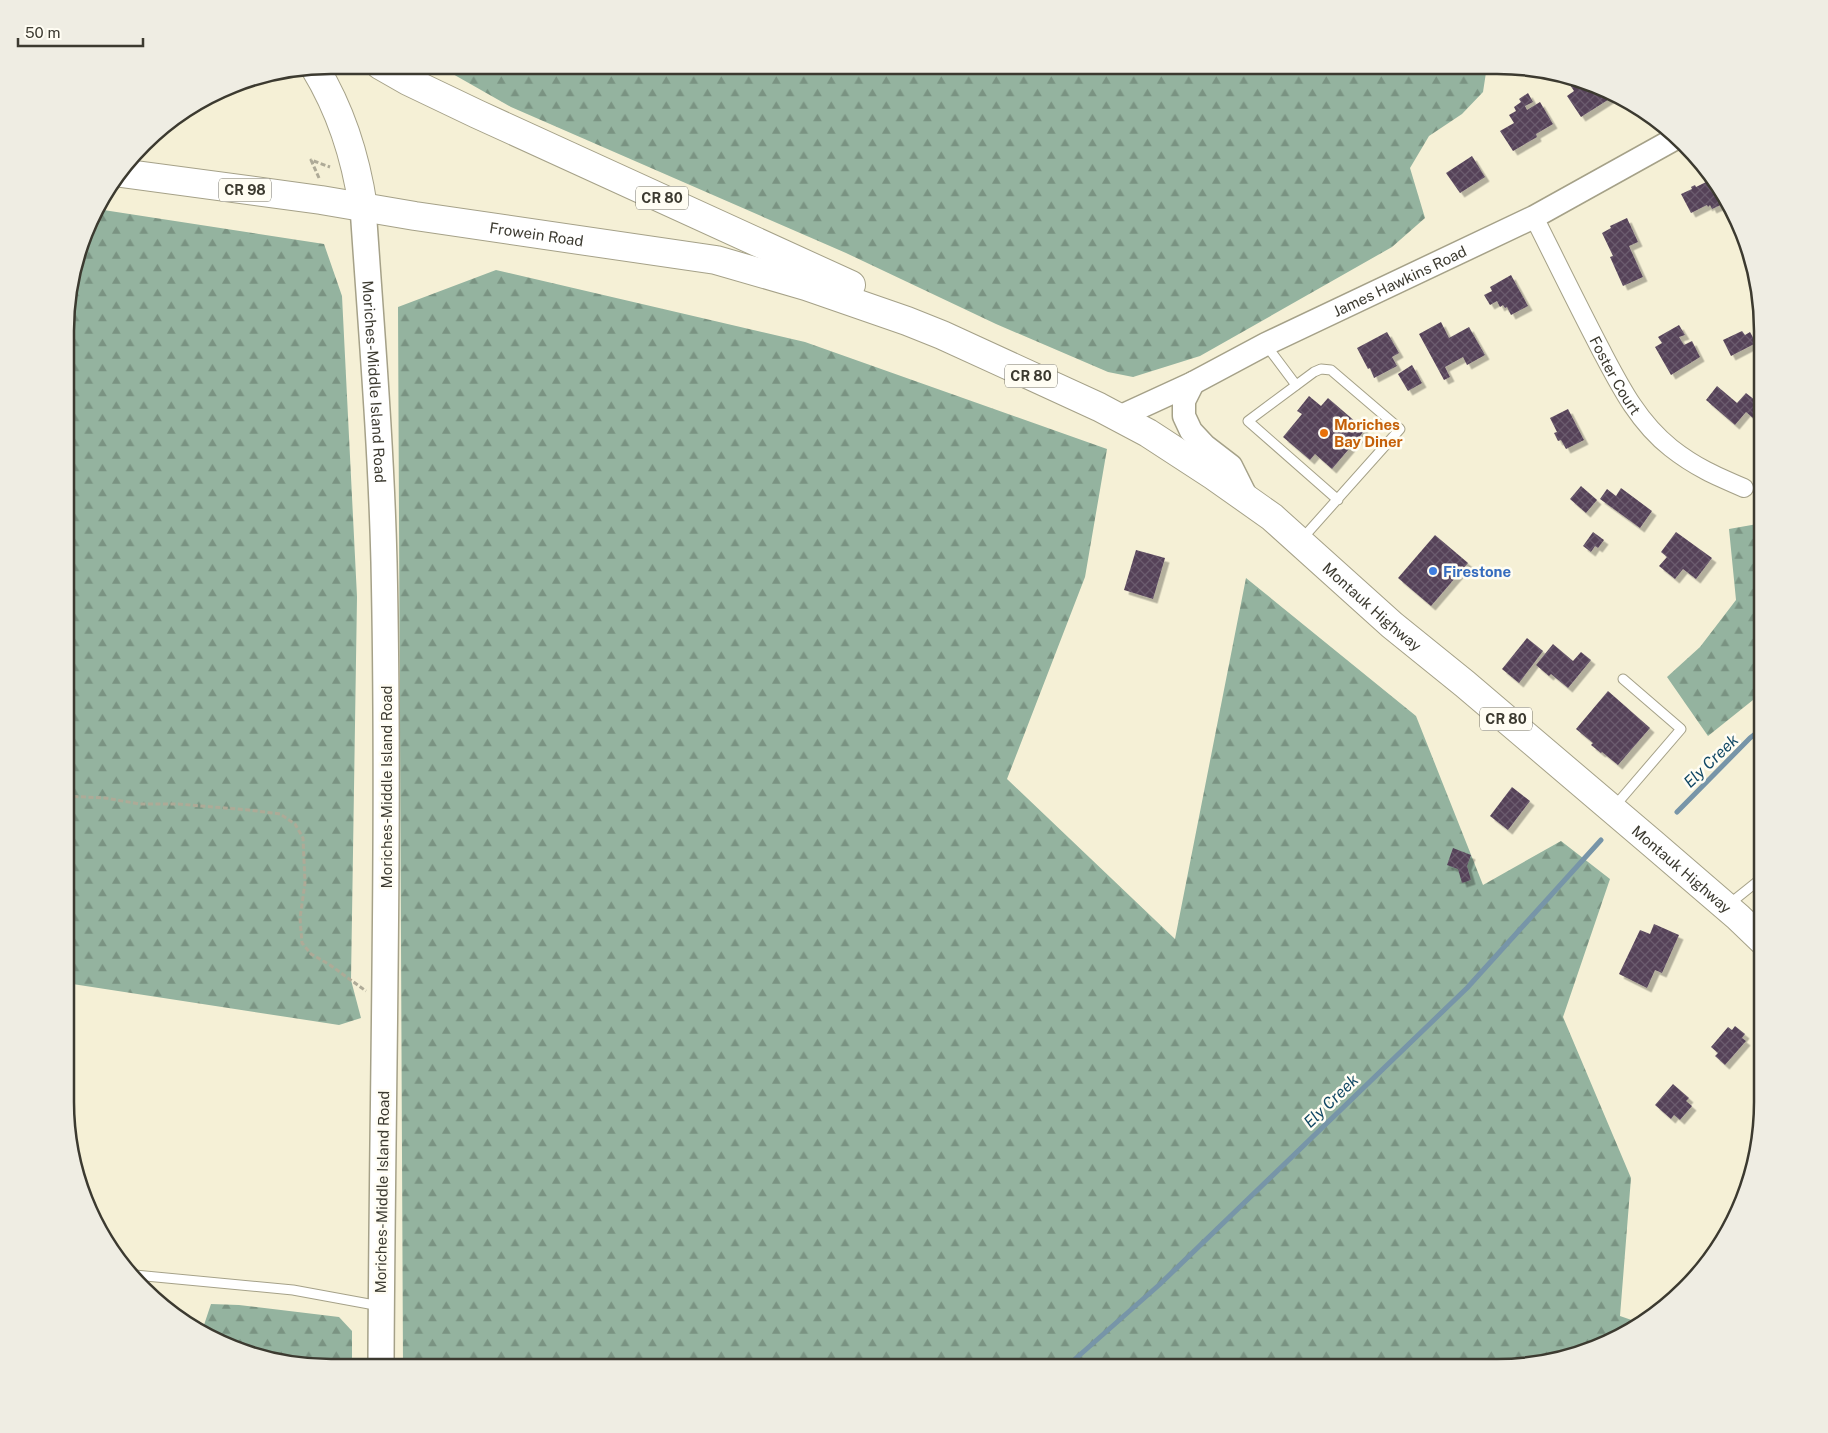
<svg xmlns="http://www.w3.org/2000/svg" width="1828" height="1433" font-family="'Public Sans',sans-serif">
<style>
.forest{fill:url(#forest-firs)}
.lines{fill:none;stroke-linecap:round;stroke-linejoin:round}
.stream{stroke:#7795a8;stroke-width:5}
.building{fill:url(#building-cross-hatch);filter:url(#shadow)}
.service-casing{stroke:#a5a188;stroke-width:11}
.minor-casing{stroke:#a5a188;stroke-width:20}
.tertiary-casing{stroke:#a5a188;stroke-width:25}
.secondary-casing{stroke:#a5a188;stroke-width:28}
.primary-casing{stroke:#a5a188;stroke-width:30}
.path{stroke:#aeaa97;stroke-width:3;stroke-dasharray:5 2.5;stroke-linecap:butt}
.service{stroke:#fff;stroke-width:9}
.minor{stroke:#fff;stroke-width:18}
.tertiary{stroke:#fff;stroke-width:22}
.secondary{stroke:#fff;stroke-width:25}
.primary{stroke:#fff;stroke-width:28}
.food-dot{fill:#e8710a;stroke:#fffdf3;stroke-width:2}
.shop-dot{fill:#3f7fe0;stroke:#fffdf3;stroke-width:2}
.labels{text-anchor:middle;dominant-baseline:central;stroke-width:5;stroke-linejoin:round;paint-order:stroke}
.shield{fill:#fffdf3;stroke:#76746a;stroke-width:1}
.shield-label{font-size:14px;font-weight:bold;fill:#3c3a30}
.street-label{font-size:15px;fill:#3c3a30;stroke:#fffdf3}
.food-label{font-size:15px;font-weight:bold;fill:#c56008;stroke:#fffdf3;text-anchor:start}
.shop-label{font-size:15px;font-weight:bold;fill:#366cbe;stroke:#fffdf3;text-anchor:start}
.water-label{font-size:16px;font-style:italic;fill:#104764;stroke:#fffdf3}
.rim{fill:none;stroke:#3c3a30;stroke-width:2.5}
</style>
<defs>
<pattern id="forest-firs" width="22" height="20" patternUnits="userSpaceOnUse" patternTransform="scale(1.25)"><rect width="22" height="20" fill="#94b39f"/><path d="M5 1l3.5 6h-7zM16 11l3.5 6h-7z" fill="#7a9382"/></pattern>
<pattern id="building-cross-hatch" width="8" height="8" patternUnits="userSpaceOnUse" patternTransform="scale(1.25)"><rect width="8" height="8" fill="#554259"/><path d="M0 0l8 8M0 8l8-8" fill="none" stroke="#6b5c6e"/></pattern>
<filter id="shadow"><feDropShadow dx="4.5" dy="4.5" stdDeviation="0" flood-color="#0004"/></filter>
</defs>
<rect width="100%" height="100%" fill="#f5f0d6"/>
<g class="forest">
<polygon points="437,65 1487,66 1483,92 1462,114 1429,136 1410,168 1425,218 1392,247 1200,356 1133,377 1108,372 996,324 846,253 511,107"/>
<polygon points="97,209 324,244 342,296 357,597 351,980 361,1018 339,1025 66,983 67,296"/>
<polygon points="496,270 805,342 1107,449 1085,577 1007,779 1175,939 1246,578 1416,716 1483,885 1561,841 1610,879 1563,1017 1631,1178 1620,1316 1643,1324 1599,1348 1497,1368 403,1367 398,307"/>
<polygon points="1763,523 1763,692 1708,736 1667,677 1700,647 1736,600 1729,529"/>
<polygon points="211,1304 239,1305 339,1317 352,1331 352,1367 314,1367 229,1348 202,1331"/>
</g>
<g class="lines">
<g class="stream">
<polyline points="1677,812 1750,738 1763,728"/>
<polyline points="1065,1368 1159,1285 1467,988 1601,840"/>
</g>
</g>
<g class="building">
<polygon points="1572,79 1599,85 1614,96 1581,117 1567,96 1574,91 1568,82"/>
<polygon points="1528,93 1533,102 1525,106 1527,110 1540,102 1553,124 1536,134 1537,137 1513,151 1500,131 1514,123 1509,115 1516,111 1514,107 1521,102 1519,99"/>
<polygon points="1472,156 1485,177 1460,193 1446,173"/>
<polygon points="1714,180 1727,202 1712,209 1710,205 1708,207 1707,205 1691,213 1681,194 1692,189 1691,187 1695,185 1696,187 1708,181 1709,183"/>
<polygon points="1627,218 1638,242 1629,246 1643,277 1623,286 1610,257 1613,256 1602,233 1611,228 1610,226"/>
<polygon points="1511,275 1528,306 1511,315 1507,307 1505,308 1503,305 1500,307 1497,301 1490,305 1484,295 1492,291 1490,287"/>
<polygon points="1441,322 1449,338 1469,327 1485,355 1467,365 1463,357 1445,367 1450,377 1444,380 1419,334"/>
<polygon points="1679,325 1685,335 1679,337 1684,345 1692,341 1700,357 1671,375 1655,347 1662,343 1658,337"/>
<polygon points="1742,331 1745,335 1750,332 1756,343 1731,356 1723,340"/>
<polygon points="1387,332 1399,353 1392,357 1397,366 1374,378 1370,368 1368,369 1357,348"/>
<polygon points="1412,365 1422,383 1408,391 1398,374"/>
<polygon points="1717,386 1737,403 1746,393 1756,401 1763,393 1763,419 1757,414 1753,418 1746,412 1735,425 1706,400"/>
<polygon points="1309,396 1321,406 1328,398 1365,430 1332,469 1315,454 1310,460 1283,437 1302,414 1297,411"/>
<polygon points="1568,409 1584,440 1566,449 1561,440 1558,441 1554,433 1557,432 1550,418"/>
<polygon points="1581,486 1597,500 1586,513 1570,499"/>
<polygon points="1621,488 1652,511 1640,528 1600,499 1607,489 1616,496"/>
<polygon points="1593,532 1604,540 1598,548 1595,546 1591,552 1583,546"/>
<polygon points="1676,532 1712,558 1696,579 1683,569 1675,579 1659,566 1667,557 1661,552"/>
<polygon points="1435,535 1468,563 1431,606 1398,578"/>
<polygon points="1136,550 1165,558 1153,599 1124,590"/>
<polygon points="1527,638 1543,651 1519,683 1502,669"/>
<polygon points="1553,644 1573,661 1581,652 1591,660 1568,688 1551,674 1549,676 1536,665"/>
<polygon points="1608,691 1650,728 1618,765 1602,752 1601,753 1591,745 1593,743 1576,729"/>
<polygon points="1512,787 1530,801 1508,830 1490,816"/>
<polygon points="1453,848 1471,855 1467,866 1471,880 1462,883 1458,869 1447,865"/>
<polygon points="1654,924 1679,935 1662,973 1655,970 1647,988 1619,974 1640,930 1650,934"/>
<polygon points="1735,1026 1745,1034 1742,1038 1746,1041 1725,1065 1715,1056 1718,1053 1711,1047 1728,1027 1732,1030"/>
<polygon points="1673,1084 1689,1098 1686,1101 1692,1106 1680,1120 1674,1115 1671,1119 1655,1105"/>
</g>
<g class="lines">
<g class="service-casing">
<g id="service">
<polyline points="1266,345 1296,385"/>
<polyline points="1301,540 1400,429 1331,370 1321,369 1314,372 1248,421 1338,500"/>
<polyline points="1614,807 1681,729 1623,679"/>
<polyline points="1728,905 1763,877"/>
<polyline points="135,1275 293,1290 380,1306"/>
</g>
</g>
<g class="minor-casing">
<g id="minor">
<path id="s1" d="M1534,217C1556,261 1578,306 1601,350C1620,386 1638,422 1671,448C1695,467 1716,476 1744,488"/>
</g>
</g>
<g class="tertiary-casing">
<g id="tertiary">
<polyline points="1193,383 1184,401 1184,416 1191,431 1205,446 1231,466 1248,500"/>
<path id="s2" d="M1119,417L1193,383L1266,344L1534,217L1678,137"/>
</g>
</g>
<g class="secondary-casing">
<g id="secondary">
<path id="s3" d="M363,207C371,325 381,443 384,562C390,831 382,1099 381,1367"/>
</g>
</g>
<g class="primary-casing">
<g id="primary">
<polyline points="380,65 408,81 477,114 851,285"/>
<path d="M315,68C340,109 356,159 363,207"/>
<path id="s4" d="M121,173L321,200L415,216L716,260L806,286L907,321L942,335L1099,407L1148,433L1214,476L1272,517L1392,625L1465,684L1652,843L1738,917L1763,941"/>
</g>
</g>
<g class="path">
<polyline points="319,178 311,160 330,167"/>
<polyline points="66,796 105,798 140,804 178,804 249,810 280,814 295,824 303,838 305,883 300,918 302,943 311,954 330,965 366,991"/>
</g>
<use href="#service" class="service"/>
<use href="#minor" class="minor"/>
<use href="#tertiary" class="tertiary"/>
<use href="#secondary" class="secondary"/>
<use href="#primary" class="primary"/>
</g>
<circle class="food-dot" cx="1324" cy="433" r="5"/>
<circle class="shop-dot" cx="1433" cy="571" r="5"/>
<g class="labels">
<g class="shield">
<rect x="219" y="178.5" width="52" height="23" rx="4"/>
<rect x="636" y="186.5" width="52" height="23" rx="4"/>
<rect x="1005" y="364.5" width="52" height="23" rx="4"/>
<rect x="1480" y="707.5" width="52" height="23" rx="4"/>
</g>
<g class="shield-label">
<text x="245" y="190">CR 98</text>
<text x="662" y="198">CR 80</text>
<text x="1031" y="376">CR 80</text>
<text x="1506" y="719">CR 80</text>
</g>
<g class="street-label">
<text stroke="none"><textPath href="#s4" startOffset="420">Frowein Road</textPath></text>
<text stroke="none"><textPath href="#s2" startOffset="312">James Hawkins Road</textPath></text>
<text stroke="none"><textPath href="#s1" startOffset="178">Foster Court</textPath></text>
<text stroke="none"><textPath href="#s3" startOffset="175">Moriches-Middle Island Road</textPath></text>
<text stroke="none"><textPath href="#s4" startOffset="1352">Montauk Highway</textPath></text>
<text transform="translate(386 787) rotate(-90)">Moriches-Middle Island Road</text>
<text stroke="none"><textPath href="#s4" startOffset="1758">Montauk Highway</textPath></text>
<text transform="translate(382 1192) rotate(-89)">Moriches-Middle Island Road</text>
</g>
<g class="food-label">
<text x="1334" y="424">Moriches<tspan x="1334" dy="17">Bay Diner</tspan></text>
</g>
<g class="shop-label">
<text x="1443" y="571">Firestone</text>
</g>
<g class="water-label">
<text transform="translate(1711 761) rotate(-44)">Ely Creek</text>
<text transform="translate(1331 1101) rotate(-44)">Ely Creek</text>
</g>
</g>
<path d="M0 0H1828V1433H0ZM331 74H1497A257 257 0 0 1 1754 331V1102A257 257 0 0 1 1497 1359H331A257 257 0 0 1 74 1102V331A257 257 0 0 1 331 74Z" fill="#efede3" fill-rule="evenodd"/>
<path class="rim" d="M331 74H1497A257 257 0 0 1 1754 331V1102A257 257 0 0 1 1497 1359H331A257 257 0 0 1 74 1102V331A257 257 0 0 1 331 74Z"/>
<path d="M18 38v8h125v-8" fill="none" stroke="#3c3a30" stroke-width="2.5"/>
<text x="25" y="38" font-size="15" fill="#3c3a30" stroke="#fffdf3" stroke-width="4" paint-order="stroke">50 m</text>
</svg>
